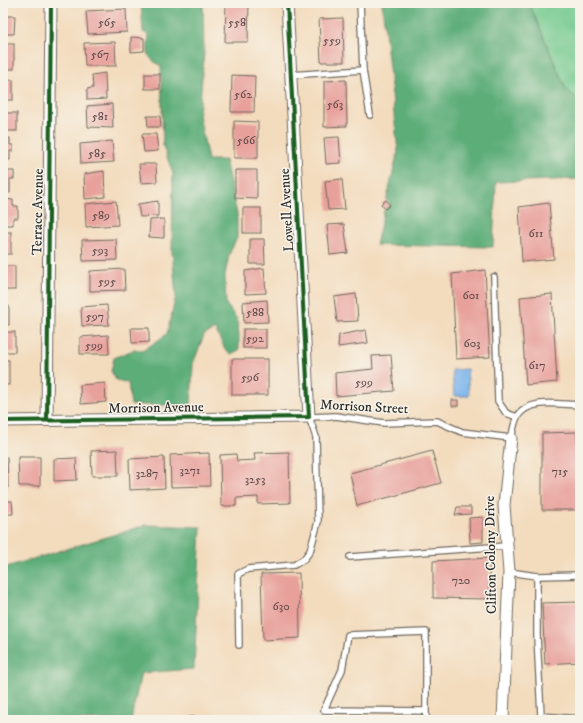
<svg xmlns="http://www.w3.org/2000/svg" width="583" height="723" font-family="'IM FELL DW Pica',serif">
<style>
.green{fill:#72c98e;stroke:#4e7a5c}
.forest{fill:#5dad79;stroke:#446c52}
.water{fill:#7db5ed;stroke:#54708c}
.building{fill:#e8a09b}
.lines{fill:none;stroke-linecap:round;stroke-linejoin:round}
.lane-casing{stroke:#71695e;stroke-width:8}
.street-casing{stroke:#71695e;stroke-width:13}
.lane{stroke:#fff;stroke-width:5.5}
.street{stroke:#fff;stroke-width:11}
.cycleway-casing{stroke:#f7f3e8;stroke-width:6}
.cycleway{stroke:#1b5e20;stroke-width:4}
.labels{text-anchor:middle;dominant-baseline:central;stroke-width:3;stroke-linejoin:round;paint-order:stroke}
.number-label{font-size:12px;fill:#5a4847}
.street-label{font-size:14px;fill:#2b2b2b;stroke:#f7f3e8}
</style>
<rect width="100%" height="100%" fill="#f7f3e8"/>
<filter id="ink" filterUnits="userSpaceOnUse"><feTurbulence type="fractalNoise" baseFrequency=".025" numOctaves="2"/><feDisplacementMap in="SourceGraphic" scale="8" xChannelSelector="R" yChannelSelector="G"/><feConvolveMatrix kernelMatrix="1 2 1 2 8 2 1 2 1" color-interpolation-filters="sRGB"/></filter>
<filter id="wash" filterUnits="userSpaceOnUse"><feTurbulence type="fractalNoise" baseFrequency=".012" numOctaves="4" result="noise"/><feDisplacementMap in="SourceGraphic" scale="16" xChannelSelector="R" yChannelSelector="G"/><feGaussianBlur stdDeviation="0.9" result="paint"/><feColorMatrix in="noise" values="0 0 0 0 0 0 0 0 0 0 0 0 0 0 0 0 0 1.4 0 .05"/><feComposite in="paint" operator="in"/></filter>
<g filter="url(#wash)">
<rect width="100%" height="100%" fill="#f3dcbe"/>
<polygon class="green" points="529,3 580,3 580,101 566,90"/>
<g class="forest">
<path d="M141,3H203L204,53L199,115L208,160H225L237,214V237L229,255L225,275L226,304L237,319L239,335V350L231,354L225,349L215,329L204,335L193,364L191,405H131L128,383L116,380L111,371L114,358L133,350H144L167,334L176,296L172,251L173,174L163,146L161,66C145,57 147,52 149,35L143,32Z"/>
<polygon points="382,3 529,3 566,89 580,101 580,179 496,182 493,247 376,245 398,151"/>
<polygon points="146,525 201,527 194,669 141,673 131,720 3,720 3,568"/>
</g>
<polygon class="water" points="467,369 469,396 454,396 452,370"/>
<g id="blocks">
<g class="building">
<polygon points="226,3 249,3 248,42 225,42"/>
<polygon points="126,9 127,32 88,34 86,11"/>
<polygon points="3,16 15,16 14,34 3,34"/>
<polygon points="343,18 344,62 321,62 319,19"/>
<polygon points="131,37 144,38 144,51 131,52"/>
<polygon points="115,42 116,66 85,66 84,43"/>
<rect x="3" y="44" width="11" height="25"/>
<polygon points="105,73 106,99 87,100 87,89 93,88 92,75"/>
<rect x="145" y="74" width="15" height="15"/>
<polygon points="232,75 255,76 254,112 231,112"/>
<rect x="3" y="80" width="10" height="20"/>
<polygon points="346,80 347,126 324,127 324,81"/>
<polygon points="112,104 113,128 88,127 87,106"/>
<rect x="3" y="113" width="14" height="18"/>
<polygon points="147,116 160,116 161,127 148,127"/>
<polygon points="234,121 258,122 258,158 234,158"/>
<polygon points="142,134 156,134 158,151 144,152"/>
<polygon points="3,137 10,138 10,145 13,145 13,151 10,151 10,160 3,160"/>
<polygon points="339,137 341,163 326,164 324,138"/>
<polygon points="112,141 114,162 81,164 80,144"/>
<polygon points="139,164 156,164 157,182 141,183"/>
<polygon points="235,170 257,170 257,199 235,198"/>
<polygon points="3,171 14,171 14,179 10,179 10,193 3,193"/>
<polygon points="104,171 105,197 85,199 84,174"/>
<polygon points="342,179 345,209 328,210 325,181"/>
<polygon points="3,199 13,200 13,206 18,206 18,218 13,218 13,225 3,225"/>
<polygon points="386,200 390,205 385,209 381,204"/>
<polygon points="116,201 118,225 86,227 85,204"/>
<polygon points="158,201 158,216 140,217 138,204"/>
<polygon points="549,203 554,259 522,262 519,207"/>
<rect x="243" y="208" width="18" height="25"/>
<polygon points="164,219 164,238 149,237 150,220"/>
<polygon points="344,224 348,253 330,255 327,225"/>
<rect x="3" y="232" width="8" height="22"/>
<polygon points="116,239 117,260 83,261 82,240"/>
<polygon points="250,239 264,239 265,264 250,264"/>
<rect x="3" y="266" width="12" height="24"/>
<polygon points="264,268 266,293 245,294 245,271"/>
<polygon points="124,269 125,290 90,291 90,271"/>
<polygon points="485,270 490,357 456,359 452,274"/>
<polygon points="356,294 358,321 337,322 334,297"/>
<polygon points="552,294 557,382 526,385 520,297"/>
<polygon points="3,300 6,300 6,306 9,306 9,325 3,325"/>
<polygon points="267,300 268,322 244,323 243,302"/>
<polygon points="107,305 109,325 82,326 81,307"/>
<polygon points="131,328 149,328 149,342 132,343"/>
<rect x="243" y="329" width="23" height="19"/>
<polygon points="366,330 368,343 338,347 339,335"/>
<rect x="3" y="332" width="12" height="20"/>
<polygon points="108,335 109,354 80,354 80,337"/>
<polygon points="391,355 394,391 336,396 335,373 373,369 372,356"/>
<rect x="232" y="359" width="36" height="36"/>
<rect x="3" y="360" width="6" height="25"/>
<polygon points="105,383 106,402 81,404 80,385"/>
<rect x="452" y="400" width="6" height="6"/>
<polygon points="577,432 578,510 542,510 542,433"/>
<polygon points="117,450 118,476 92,476 91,451"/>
<polygon points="432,451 441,483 357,506 350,473"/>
<polygon points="289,452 290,503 258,504 258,497 236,498 236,506 221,506 220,455 236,454 237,461 255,460 254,453"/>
<polygon points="209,453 210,486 171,487 170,455"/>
<polygon points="3,457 7,457 8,488 3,488"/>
<polygon points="18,457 40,457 40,486 19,486"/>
<polygon points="164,457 165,488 130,490 129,459"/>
<polygon points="76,458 77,480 54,481 54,459"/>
<polygon points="4,501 12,501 13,514 4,514"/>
<polygon points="457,507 471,507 471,514 455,515"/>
<polygon points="483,517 483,542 470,543 469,518"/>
<polygon points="489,558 490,599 433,598 433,561"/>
<polygon points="299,573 300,638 263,640 261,574"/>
<polygon points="580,602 580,662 545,664 542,603"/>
</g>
</g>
</g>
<g filter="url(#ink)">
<use href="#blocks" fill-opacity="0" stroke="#71695e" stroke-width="1"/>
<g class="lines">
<g class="lane-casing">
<g id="lane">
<polyline points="360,3 363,70 370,115"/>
<polyline points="290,75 363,70"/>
<polyline points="494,277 498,401 506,413 517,417"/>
<polyline points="350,557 506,546"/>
<polyline points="509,572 537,576 580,575"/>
<polyline points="537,576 537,636 541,716 580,719"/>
<path d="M239,645L238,574L248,569L294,565L304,559L310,551L318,522L316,437L309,417L336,416L384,423L437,421L462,432L511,438C513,432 514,423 517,417C529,397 561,405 580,405"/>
<polyline points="426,711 324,710 342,670 348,635 426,632 426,720"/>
<polyline points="190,720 202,720"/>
</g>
</g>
<g class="street-casing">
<g id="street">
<polyline points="47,420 51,3"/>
<polyline points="3,421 309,417 287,3"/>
<polyline points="503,720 509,572 504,505 511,438"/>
</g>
</g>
<use href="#lane" class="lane"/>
<use href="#street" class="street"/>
<g class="cycleway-casing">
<g id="cycleway">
<polyline points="47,420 51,3"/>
<polyline points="3,421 309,417 287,3"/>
</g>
</g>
<use href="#cycleway" class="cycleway"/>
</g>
</g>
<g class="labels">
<g class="number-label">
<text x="107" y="22">565</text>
<text x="237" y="22">558</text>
<text x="332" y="40">559</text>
<text x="100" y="54">567</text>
<text x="243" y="94">562</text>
<text x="335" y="104">563</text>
<text x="100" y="116">581</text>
<text x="246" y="140">566</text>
<text x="97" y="153">585</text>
<text x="101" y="215">589</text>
<text x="536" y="233">611</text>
<text x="100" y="250">593</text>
<text x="107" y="281">595</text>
<text x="471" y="295">601</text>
<text x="255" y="312">588</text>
<text x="95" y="316">597</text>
<text x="255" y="338">592</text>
<text x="472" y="343">603</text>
<text x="94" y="345">599</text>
<text x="537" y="365">617</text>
<text x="250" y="377">596</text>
<text x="364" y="382">599</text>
<text x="190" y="470">3271</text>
<text x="560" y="471">715</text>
<text x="147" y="473">3287</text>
<text x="255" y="479">3253</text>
<text x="461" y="580">720</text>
<text x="281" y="606">630</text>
</g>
<g class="street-label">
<text transform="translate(287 210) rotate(-93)">Lowell Avenue</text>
<text transform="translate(38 212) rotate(-89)">Terrace Avenue</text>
<text transform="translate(364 407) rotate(3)">Morrison Street</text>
<text transform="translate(156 408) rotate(-1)">Morrison Avenue</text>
<text transform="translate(491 555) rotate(-91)">Clifton Colony Drive</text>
</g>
</g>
<rect width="583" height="723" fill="none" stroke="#f7f3e8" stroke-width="16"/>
</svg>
